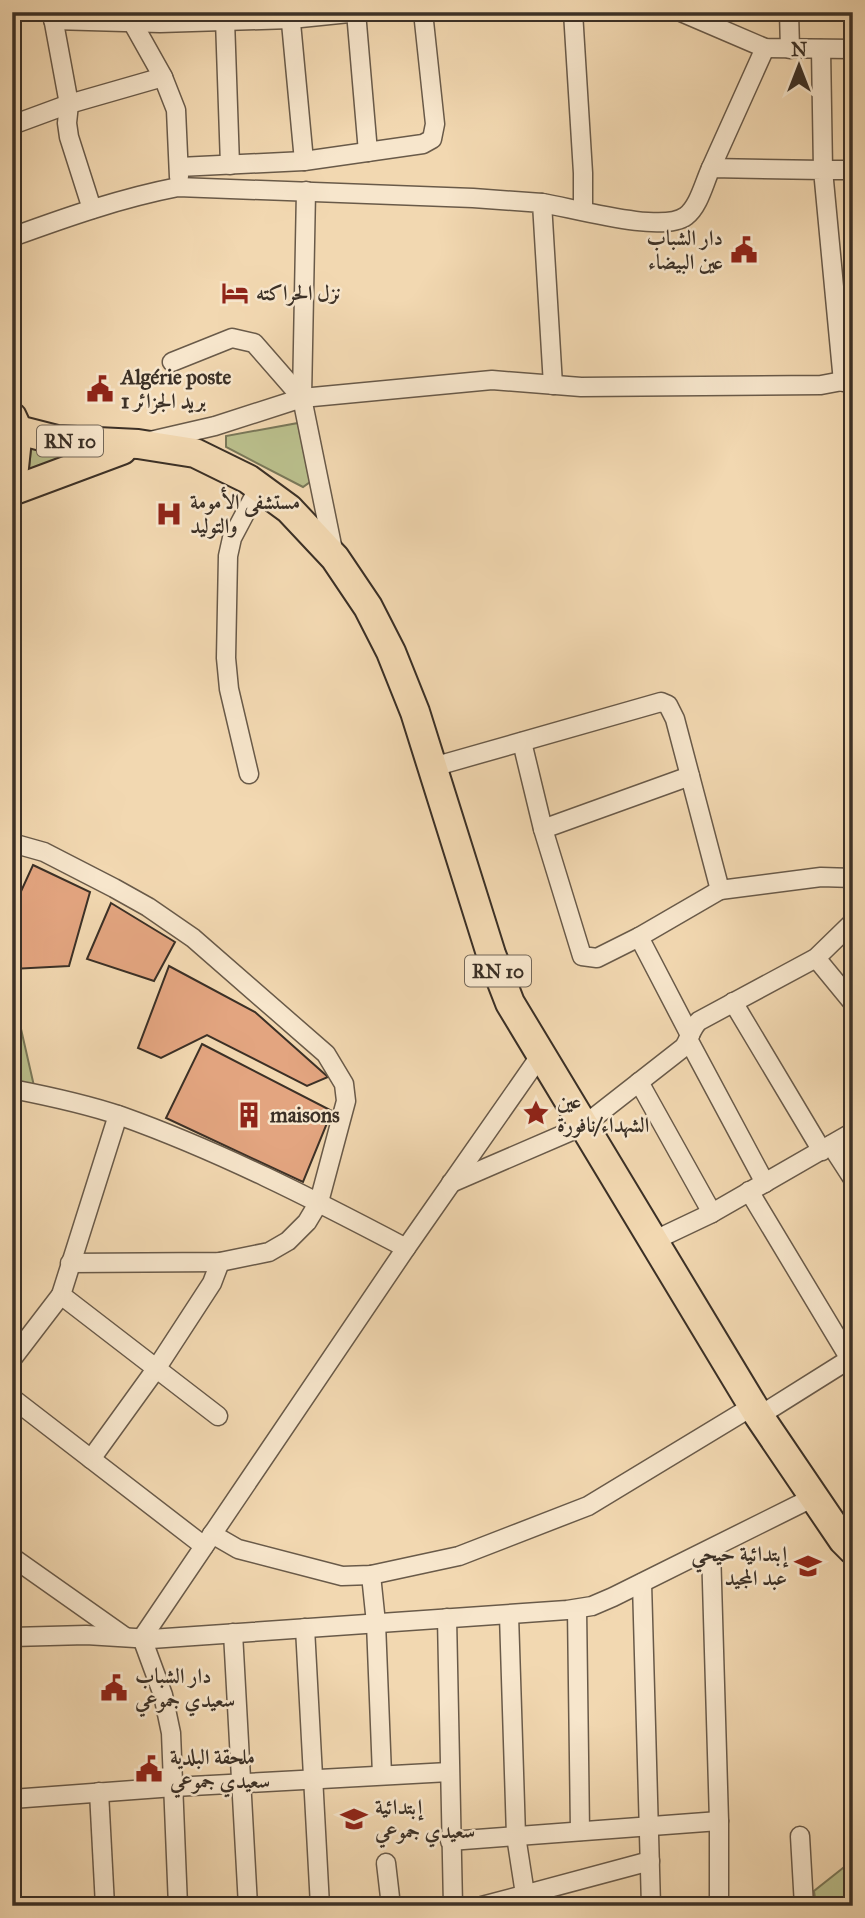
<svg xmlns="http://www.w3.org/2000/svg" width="865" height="1918" font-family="'IM FELL Great Primer',Amiri,serif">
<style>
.green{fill:#babf8c;stroke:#7a7859;stroke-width:2}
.building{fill:#e3a580;stroke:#3b3026;stroke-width:2}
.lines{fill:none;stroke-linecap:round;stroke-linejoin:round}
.street-casing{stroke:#695a49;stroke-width:21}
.primary-casing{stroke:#3b3026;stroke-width:32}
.street{stroke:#f7e6cc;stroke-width:18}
.primary{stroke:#f2d8b1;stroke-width:28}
.labels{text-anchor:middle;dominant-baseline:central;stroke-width:5;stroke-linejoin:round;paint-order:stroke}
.shield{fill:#f7e6cc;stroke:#736758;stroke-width:2}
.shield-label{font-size:19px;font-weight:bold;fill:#3b3026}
.poi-label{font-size:21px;font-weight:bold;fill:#3b3026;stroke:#f7e6cc;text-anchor:start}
</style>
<rect width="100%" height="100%" fill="#f2d8b1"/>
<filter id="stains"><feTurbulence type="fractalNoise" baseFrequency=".00286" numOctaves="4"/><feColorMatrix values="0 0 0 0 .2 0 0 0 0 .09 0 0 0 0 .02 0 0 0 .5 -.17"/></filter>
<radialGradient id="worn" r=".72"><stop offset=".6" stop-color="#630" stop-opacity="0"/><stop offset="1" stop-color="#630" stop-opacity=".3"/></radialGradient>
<g class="green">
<polygon points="298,423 310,482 303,487 226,447 226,436"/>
<polygon points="31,448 79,455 29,470"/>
<polygon points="12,1007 16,1007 34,1086 12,1082"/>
<polygon points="853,1860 853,1906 816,1906 814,1891"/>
</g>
<g class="building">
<polygon points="33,865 90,892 69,966 12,969 12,911"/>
<polygon points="111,903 175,942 154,981 87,959"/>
<polygon points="169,966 255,1012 328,1077 307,1086 207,1035 161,1058 138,1048"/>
<polygon points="202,1044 332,1111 303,1182 166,1118"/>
</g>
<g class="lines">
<g class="street-casing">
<g id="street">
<polyline points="52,12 69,104 67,123 69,137 92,209"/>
<polyline points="132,12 131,20 163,77 176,110 179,177"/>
<polyline points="290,12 304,161"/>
<polyline points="356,12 368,152"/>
<polyline points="573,12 583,173 583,210"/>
<polyline points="681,12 765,48 853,49"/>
<polyline points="789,12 790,49"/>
<polyline points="53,20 160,23 291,19 359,12"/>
<polyline points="225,20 230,165"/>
<polyline points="821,49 823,170 853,170"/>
<polyline points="12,125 69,104 163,77"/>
<polyline points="179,167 304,161 423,144 432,139 435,124 423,12"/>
<polyline points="711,168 765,48"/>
<polyline points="306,191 302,398 334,555"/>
<path d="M542,203C573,208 662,234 686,216C699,206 704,183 711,168L823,170L843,382"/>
<path d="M12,237C67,217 121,198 178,187L473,198L542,203L553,385"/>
<polyline points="172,362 232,338 254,343 302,398"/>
<polyline points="150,441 215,426 302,398 492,380 581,387 821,385 853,379"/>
<polyline points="522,742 543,829 582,956 597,958 639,937 690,1035"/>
<polyline points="433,767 661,702 668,705 675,719 720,890 821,877 853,878"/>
<polyline points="249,774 229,689 226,658 228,556 232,538 259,487"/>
<polyline points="543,829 690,776"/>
<polyline points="12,843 44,852 114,888 148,907 193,938 326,1054 344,1084 346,1101 319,1202 307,1222 288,1241 269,1252 220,1262 70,1263"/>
<polyline points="639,937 720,890"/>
<polyline points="816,958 853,1003"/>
<polyline points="733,1002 822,1151"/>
<polyline points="689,1041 765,1183"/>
<polyline points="639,1082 712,1213"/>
<path d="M12,1089C48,1096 86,1104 121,1116C219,1151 313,1199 406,1248"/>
<polyline points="118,1115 61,1295 218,1416"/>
<polyline points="831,1145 853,1179"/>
<path d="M451,1183L583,1126L684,1047C690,1038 691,1028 699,1021L816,958L853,922"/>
<polyline points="749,1191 853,1364"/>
<polyline points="653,1241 712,1213 853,1132"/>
<polyline points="12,1359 61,1295"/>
<polyline points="12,1398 204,1546"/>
<polyline points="759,1416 853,1357"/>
<polyline points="91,1459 156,1369 212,1283 220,1262"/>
<polyline points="212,1534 238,1549 342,1576 371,1575 459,1556 588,1506 753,1406"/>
<polyline points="711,1549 719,1821 719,1906"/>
<polyline points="12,1557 124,1636"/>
<polyline points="371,1575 376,1623 382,1775"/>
<polyline points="642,1583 651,1906"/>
<polyline points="577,1609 580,1831"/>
<polyline points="509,1615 516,1836 525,1894"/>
<polyline points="447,1618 453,1906"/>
<polyline points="305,1628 320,1906"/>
<polyline points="233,1633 248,1906"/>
<polyline points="12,1637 86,1635 151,1639 567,1610 592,1606 613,1597 814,1497"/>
<polyline points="99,1792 105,1906"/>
<polyline points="12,1799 174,1787 449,1772"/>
<polyline points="800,1836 804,1906"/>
<polyline points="450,1841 719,1821"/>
<polyline points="386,1863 391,1906"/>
<polyline points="178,1906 171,1733 163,1695 142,1638 406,1248 540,1056"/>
<polyline points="482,1906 650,1861"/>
</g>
</g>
<g class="primary-casing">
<g id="primary">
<polyline points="12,417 18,430 57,440 138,444 195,453 248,479 289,509 335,558 368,607 391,652 415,712 491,954 510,1003 759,1416 843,1540 853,1550"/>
<polyline points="12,486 18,430"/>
<polyline points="12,491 122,450"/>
</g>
</g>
<use href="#street" class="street"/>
<use href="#primary" class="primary"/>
</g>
<defs>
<g id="civic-bare" transform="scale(2.1)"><path d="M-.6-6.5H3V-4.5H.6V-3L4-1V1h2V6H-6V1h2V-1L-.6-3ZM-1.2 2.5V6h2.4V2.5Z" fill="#8f2418" stroke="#f7e6cc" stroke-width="2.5" paint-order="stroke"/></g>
<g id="hotel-bare" transform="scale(2.1)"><path d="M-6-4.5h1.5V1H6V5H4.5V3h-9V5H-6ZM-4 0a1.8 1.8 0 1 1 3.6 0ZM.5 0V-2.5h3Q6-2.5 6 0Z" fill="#8f2418" stroke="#f7e6cc" stroke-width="2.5" paint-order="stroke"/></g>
<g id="hospital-bare" transform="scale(2.1)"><path d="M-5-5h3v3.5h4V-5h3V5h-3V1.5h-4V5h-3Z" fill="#8f2418" stroke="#f7e6cc" stroke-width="2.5" paint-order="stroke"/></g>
<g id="sight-bare" transform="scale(2.1)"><path d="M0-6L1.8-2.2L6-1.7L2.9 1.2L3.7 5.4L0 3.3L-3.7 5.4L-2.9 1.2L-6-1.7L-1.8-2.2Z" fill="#8f2418" stroke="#f7e6cc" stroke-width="2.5" paint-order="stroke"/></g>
<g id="building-bare" transform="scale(2.1)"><path d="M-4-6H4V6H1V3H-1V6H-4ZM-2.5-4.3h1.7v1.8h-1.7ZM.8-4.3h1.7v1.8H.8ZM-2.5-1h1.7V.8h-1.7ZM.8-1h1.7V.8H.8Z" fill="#8f2418" stroke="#f7e6cc" stroke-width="2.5" paint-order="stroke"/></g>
<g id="school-bare" transform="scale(2.1)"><path d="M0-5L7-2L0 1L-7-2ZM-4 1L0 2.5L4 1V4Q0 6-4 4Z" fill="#8f2418" stroke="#f7e6cc" stroke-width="2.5" paint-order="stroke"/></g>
</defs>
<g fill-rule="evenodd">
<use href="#civic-bare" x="744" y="250"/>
<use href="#hotel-bare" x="235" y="293"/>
<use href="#civic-bare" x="100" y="389"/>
<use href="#hospital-bare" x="169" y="514"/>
<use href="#sight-bare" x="536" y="1113"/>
<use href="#building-bare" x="249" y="1115"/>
<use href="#school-bare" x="808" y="1566"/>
<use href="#civic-bare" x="114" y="1688"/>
<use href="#civic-bare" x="149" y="1769"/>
<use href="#school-bare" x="354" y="1819"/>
</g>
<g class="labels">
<g class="shield">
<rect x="37" y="425.5" width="66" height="31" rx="5"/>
<rect x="465" y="955.5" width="66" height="31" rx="5"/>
</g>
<g class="shield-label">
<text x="70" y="441">RN 10</text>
<text x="498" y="971">RN 10</text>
</g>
<g class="poi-label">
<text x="723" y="238" text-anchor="end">دار الشباب<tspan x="723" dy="24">عين البيضاء</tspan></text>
<text x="256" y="293">نزل الحراكته</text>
<text x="121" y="377">Algérie poste<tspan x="121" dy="24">1 بريد الجزائر</tspan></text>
<text x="190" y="502">مستشفى الأمومة<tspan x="190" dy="24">والتوليد</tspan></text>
<text x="557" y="1101">عين<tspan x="557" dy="24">الشهداء/نافورة</tspan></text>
<text x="270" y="1115">maisons</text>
<text x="787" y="1554" text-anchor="end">إبتدائية حيحي<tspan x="787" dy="24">عبد المجيد</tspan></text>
<text x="135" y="1676">دار الشباب<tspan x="135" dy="24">سعيدي جموعي</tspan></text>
<text x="170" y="1757">ملحقة البلدية<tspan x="170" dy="24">سعيدي جموعي</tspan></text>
<text x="375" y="1807">إبتدائية<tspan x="375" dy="24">سعيدي جموعي</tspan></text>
</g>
</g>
<rect width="865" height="1918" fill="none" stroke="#f2d8b1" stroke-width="42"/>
<rect x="14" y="14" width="837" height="1890" fill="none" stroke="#3b3026" stroke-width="3.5"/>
<rect x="21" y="21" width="823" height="1876" fill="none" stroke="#3b3026" stroke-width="2"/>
<g transform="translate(799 66)" stroke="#f7e6cc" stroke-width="5" paint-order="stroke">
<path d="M0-5L12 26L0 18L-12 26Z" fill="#3b3026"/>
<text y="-10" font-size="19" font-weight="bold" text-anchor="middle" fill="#3b3026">N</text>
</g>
<rect width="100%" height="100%" filter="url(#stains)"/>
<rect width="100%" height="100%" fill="url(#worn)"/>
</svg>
